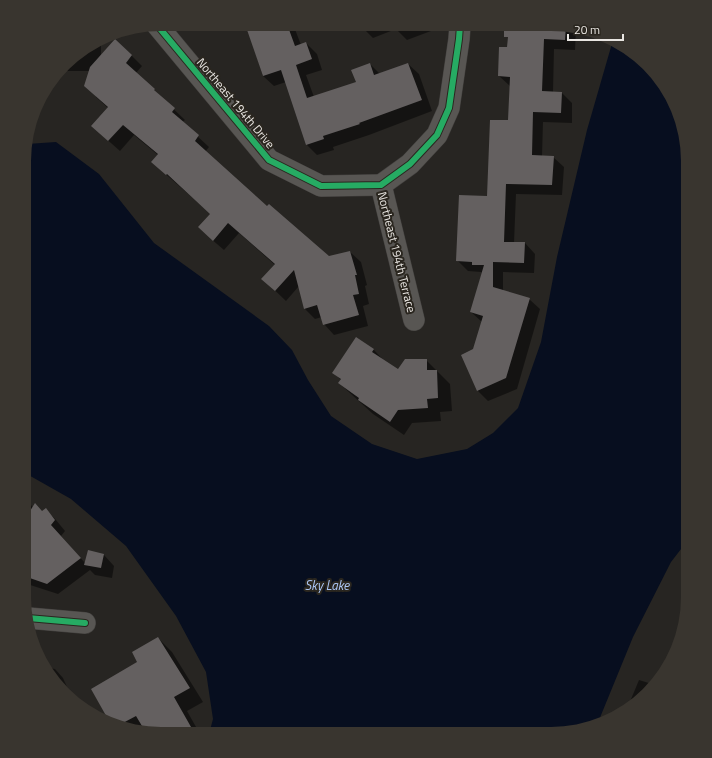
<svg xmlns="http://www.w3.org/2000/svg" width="712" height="758" font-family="'Titillium Web',sans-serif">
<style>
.water{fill:#070e1f}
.shadow{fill:#0007}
.building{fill:#646060}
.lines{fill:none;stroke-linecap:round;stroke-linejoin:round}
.minor-casing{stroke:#43413f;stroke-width:22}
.minor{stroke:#585653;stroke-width:21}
.cycleway-casing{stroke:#2a261f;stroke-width:8}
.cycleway{stroke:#26ab63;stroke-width:6}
.labels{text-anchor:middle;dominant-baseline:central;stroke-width:4;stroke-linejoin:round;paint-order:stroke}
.street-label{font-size:12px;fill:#e9e6e2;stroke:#2a261f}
.water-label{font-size:13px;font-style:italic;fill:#acc6f5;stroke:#2a261f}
</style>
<rect width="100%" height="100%" fill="#272522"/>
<polygon class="water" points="613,40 620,42 665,85 688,152 688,540 671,562 633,637 599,720 560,734 209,734 213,719 206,672 176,616 126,546 71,499 25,473 27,144 56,142 99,174 154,243 269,326 292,350 308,380 331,416 372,444 417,459 467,449 493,433 518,408 541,342 557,257 587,130"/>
<g class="shadow">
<polygon points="246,24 293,24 301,45 306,43 317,54 322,70 306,75 314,97 357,83 370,64 380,74 408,64 419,74 432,111 369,135 333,147 334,150 317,155 307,145 286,82 274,86 263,76"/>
<polygon points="361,25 428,25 431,31 407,40 396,29 373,38 362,27"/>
<polygon points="509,25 569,25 576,28 575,50 554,49 553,92 562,93 572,103 572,123 543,122 542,156 553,157 564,167 562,195 516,194 514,243 525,243 535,254 534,273 503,272 503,291 529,299 540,309 517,389 488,401 478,391 474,350 482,322 471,312 482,273 481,272 468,271 457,260 488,197 509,121 510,86 499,76 508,48"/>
<polygon points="101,40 101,56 115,41 132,56 142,66 136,73 185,120 182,122 209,147 205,152 267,208 328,257 350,252 361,262 367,285 365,286 369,304 363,306 368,326 334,335 324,324 322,317 315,319 305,309 299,286 286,301 263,279 275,265 239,233 224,250 210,238 211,214 152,162 158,155 134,135 120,151 103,136 108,108 96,97 90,71 60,71 71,58"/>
<polygon points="356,338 374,350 387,364 398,371 426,360 450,384 452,411 440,412 441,421 412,423 404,435 373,414 339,383 341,380 333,372"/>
<polygon points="25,496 33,508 42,512 46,510 56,520 65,531 61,536 85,563 88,551 104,555 114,566 112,578 95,575 90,570 58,594 24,583 25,521 30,513 25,516"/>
<polygon points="684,612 686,613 676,643 674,641"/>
<polygon points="158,638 172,652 203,702 187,711 200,734 152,734 110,721 139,663"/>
<polygon points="676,646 670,665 667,668"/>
<polygon points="45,667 55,669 63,678 71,696 47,673"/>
<polygon points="639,680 652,684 631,706 629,704"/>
</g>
<g class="building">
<polygon points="245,24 287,24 295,46 306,42 312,59 296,65 307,98 356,82 351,70 370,63 374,75 408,63 422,100 359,123 360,124 323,136 324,139 306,145 281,70 263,76"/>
<polygon points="504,25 566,25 565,40 544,39 542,91 562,92 561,113 533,112 532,155 554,156 552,185 506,184 504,242 525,242 524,263 493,262 493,287 530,298 506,378 477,391 461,355 473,349 483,316 470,312 484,265 472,265 472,262 456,261 459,195 487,196 490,120 508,120 510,77 498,76 499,47 507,47 508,37 504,37"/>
<polygon points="115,39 132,55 126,63 155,89 154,90 175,108 172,112 199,135 195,141 267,206 269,204 329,256 350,251 357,275 355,275 359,294 353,295 359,315 323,325 317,305 304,309 294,270 275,291 261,279 275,264 228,223 213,241 198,227 210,214 167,174 166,175 151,162 158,154 123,125 108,141 91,126 108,107 84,86 90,67"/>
<polygon points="356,337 374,349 372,352 398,369 405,359 427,359 427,370 437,370 438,398 427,399 428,408 398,410 390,422 358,400 359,398 338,383 341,379 332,373"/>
<polygon points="35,503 42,511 46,508 55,520 51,525 81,558 47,584 24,576 25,519"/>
<polygon points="88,550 104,554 101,568 84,565"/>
<polygon points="158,637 190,688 174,697 195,734 152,734 145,731 136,716 121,724 109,721 91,689 137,662 132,652"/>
</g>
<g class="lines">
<g class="minor-casing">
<g id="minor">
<polyline points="157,25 269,160 321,186 381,185"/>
<polyline points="381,185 410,164 437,135 449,108 459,39 460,25"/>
<polyline points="381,185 414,320"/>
<polyline points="28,618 85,623"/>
</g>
</g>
<use href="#minor" class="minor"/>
<g class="cycleway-casing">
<g id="cycleway">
<polyline points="157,25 269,160 321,186 381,185 410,164 437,135 449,108 459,39 460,25"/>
<polyline points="28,618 85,623"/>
</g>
</g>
<use href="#cycleway" class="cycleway"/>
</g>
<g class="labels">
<g class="street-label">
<text transform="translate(236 103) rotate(50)">Northeast 194th Drive</text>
<text transform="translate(397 252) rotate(76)">Northeast 194th Terrace</text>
</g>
<g class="water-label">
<text x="327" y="585">Sky Lake</text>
</g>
</g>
<path d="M0 0H712V758H0ZM161 31H551A130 130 0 0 1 681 161V597A130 130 0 0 1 551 727H161A130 130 0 0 1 31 597V161A130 130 0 0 1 161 31Z" fill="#39352f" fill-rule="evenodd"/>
<path d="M568 34v6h55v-6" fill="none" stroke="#e9e6e2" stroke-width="2"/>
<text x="574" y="34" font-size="12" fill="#e9e6e2" stroke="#2a261f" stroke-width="3" paint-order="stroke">20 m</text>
</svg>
